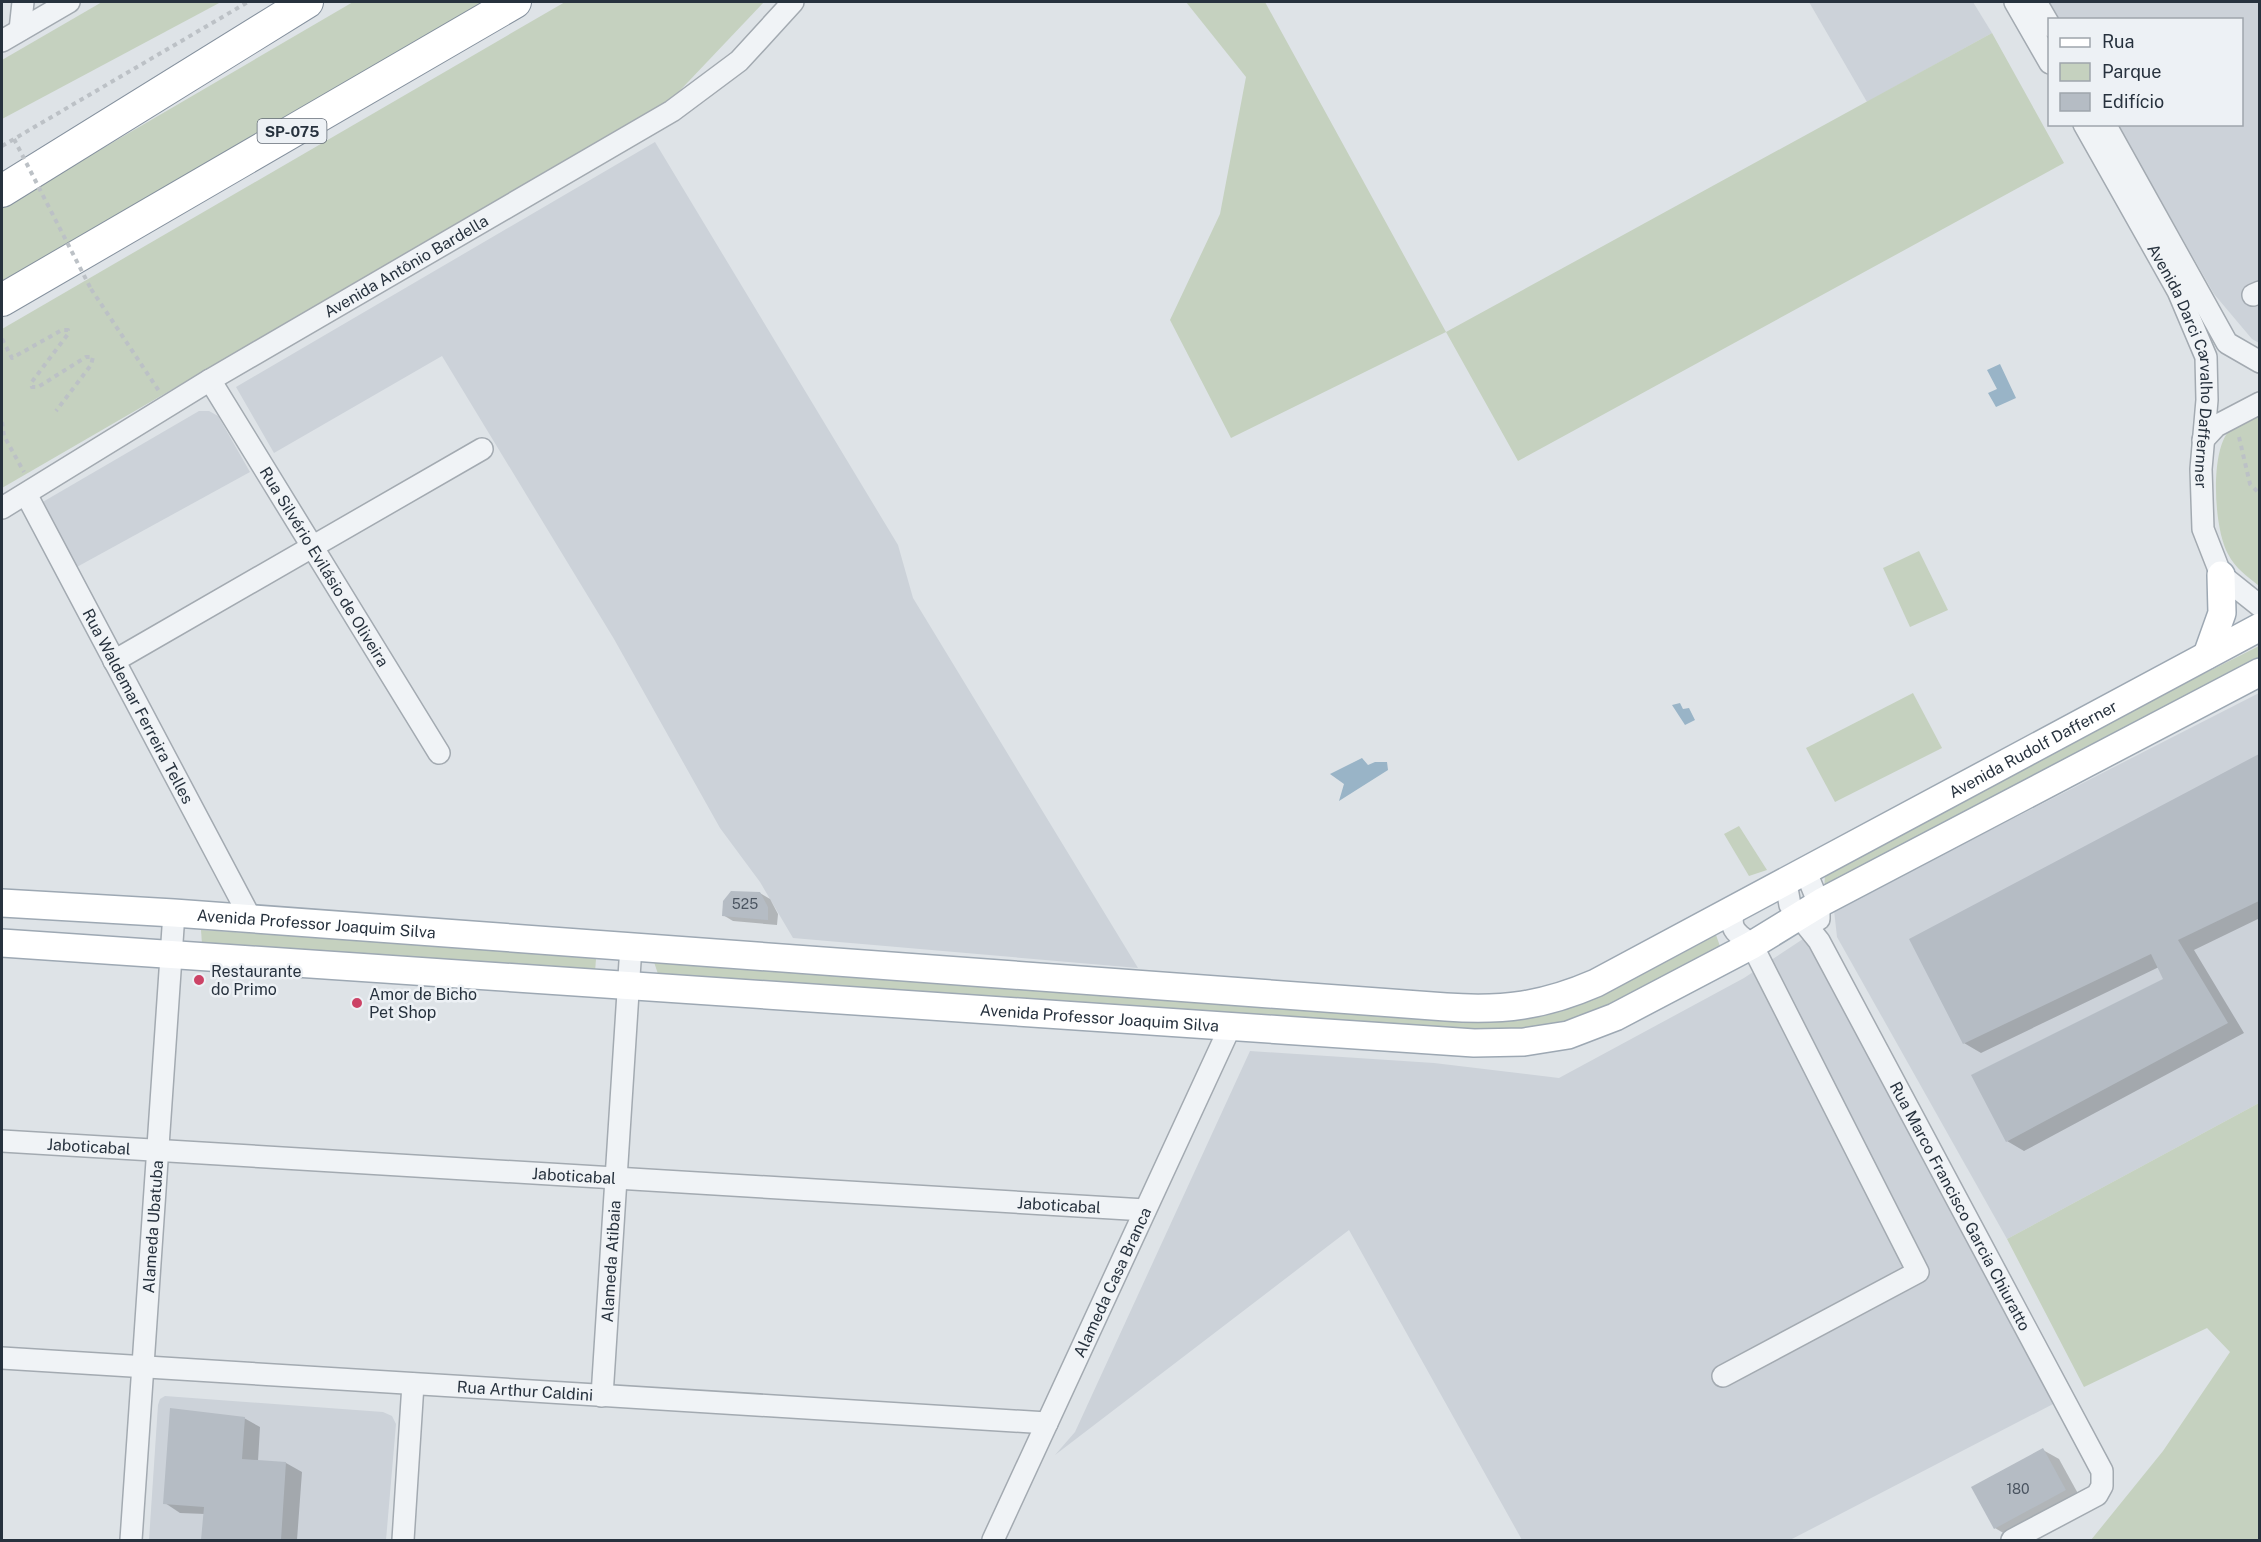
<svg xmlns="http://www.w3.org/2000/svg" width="2261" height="1542" font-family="'Public Sans',sans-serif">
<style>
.built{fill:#ccd2d9}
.green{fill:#c5d1bf}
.water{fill:#99b4c7}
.shadow{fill:#0003}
.building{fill:#b5bcc4}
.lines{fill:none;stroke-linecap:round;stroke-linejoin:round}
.minor-casing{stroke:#a3aab1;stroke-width:24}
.major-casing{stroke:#9da8b3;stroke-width:30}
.highway-casing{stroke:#85919e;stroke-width:34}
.path{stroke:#bcc1c6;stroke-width:4;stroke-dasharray:4.5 4.5;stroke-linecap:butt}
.minor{stroke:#f0f3f6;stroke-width:21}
.major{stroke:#fff;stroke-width:27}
.highway{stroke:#fff;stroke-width:32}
.path-bridge{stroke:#bcc1c6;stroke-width:4;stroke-dasharray:4.5 4.5;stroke-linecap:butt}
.poi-dot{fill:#cc4366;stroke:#edf1f5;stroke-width:2}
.labels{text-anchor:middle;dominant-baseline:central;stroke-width:5;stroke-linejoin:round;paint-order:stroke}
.number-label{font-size:14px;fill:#4a5460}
.shield{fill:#edf1f5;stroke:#626b75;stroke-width:1.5}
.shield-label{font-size:15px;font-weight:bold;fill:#27323e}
.street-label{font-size:16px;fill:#27323e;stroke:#edf1f5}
.poi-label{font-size:16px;fill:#27323e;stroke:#edf1f5;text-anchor:start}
</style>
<rect width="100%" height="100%" fill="#dee3e7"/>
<g class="built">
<polygon points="1809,2 1973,2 1992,33 1867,102"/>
<polygon points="2048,2 2259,2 2259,343 2252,339 2214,294 2118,125 2242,124 2242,20 2058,19"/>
<polygon points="655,142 898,545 913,598 1138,968 793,938 760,882 720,828 614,639 442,356 274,453 236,387"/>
<polygon points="199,411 209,411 218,416 250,472 75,568 41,503"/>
<polygon points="2259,693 2259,1103 2007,1239 1837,937 1834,910"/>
<polygon points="1803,939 1811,942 2055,1403 1790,1540 1522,1540 1349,1230 1055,1455 1075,1432 1250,1051 1434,1063 1559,1078 1744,978"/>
<polygon points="165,1396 383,1412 392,1416 396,1424 386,1540 149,1540 158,1405 160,1399"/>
</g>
<g class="green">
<polygon points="102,2 221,2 2,119 2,60"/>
<polygon points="353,2 484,2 2,283 2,207"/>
<polygon points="565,2 764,2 670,101 2,488 2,329"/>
<polygon points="1186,2 1265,2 1446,332 1992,33 2064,163 1518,461 1446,332 1231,438 1170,320 1220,214 1246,77"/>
<path d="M2259,414V586C2247,576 2235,568 2228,554C2214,529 2210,455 2228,432C2236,422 2248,418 2259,414Z"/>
<polygon points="1919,551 1948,610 1910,627 1883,568"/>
<polygon points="2259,646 2259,658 1824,894 1825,873 2102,725"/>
<polygon points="1913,693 1942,748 1835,802 1806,748"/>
<polygon points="1739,826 1767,870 1749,876 1724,834"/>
<polygon points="201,930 588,955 596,959 595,972 202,944"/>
<polygon points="1716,935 1721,949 1590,1018 1539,1031 1491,1033 659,977 654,962 1581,1001"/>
<polygon points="2259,1103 2259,1540 2091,1540 2163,1451 2230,1352 2207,1328 2084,1387 2007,1239"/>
</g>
<g class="water">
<polygon points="2000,364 2016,398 1996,407 1988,393 1997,389 1987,370"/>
<polygon points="1680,703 1683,709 1689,708 1695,720 1685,725 1672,705"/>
<polygon points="1362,758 1368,765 1375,762 1387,762 1388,770 1339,801 1344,784 1330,774"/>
</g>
<g class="shadow">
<polygon points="2260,755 2260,918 2194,950 2244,1033 2024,1151 2007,1141 2165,980 2159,967 1981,1053 1964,1043 1911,939"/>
<polygon points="760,893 770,899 778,914 777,925 733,921 723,915"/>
<polygon points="244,1418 260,1427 258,1461 286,1463 302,1472 297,1540 203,1540 205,1514 180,1513 165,1503"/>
<polygon points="2043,1450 2059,1459 2081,1499 2010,1537 1995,1528"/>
</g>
<g class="building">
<polygon points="2259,754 2259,901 2178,940 2228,1023 2006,1142 1971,1075 2163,979 2151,954 1963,1044 1909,939"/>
<polygon points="731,891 760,892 768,907 768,920 722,916 723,901"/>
<polygon points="170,1408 245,1417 242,1459 286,1462 281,1540 201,1540 204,1507 163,1504"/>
<polygon points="2043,1448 2066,1490 1994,1529 1971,1487"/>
</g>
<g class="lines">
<g class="minor-casing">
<g id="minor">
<polyline points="2015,2 2050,63"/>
<polyline points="2036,2 2050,26"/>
<polyline points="20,30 23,2"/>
<polyline points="2,41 69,2"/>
<path id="s1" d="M2084,124L2178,291L2206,357L2207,400L2201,469L2203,529L2221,575L2260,606"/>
<polyline points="2105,124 2227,343 2260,362"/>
<polyline points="2253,295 2260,292"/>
<path id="s2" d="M210,380L439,753"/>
<polyline points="2203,440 2216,426 2260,403"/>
<path id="s3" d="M26,494L251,919"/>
<path id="s4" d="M2,508L210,380L672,111L739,61L793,2"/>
<polyline points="114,661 482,449"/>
<polyline points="1806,872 1819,904 1819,919"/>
<path id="s5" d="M1786,883L1790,905L1819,941L2102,1471V1486L2097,1495L2012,1540"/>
<path id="s6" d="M2,1141L1145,1210"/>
<path id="s7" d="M2,1358L1047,1423"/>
<path d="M1723,1376L1918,1272L1752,945C1738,934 1728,930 1734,911"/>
<path id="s8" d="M602,1396L631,946"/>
<path id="s9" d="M131,1540L174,913"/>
<polyline points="403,1540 413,1384"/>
<path id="s10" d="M993,1540L1231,1025"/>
</g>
</g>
<g class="major-casing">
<g id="major">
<polyline points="2207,655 2222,613 2221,575"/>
<path id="s11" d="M2,903L174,913L1446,1007C1503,1011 1543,1006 1596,983L2260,627"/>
<path id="s12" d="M2,943L1474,1043L1524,1042L1568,1035L1615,1017L1752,945L1822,902L2260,672"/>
</g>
</g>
<g class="highway-casing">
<g id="highway">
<polyline points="2,191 307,2"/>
<polyline points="2,300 515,2"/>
</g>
</g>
<g class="path">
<polyline points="2,146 248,2"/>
<polyline points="91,289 159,391"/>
<polyline points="2,339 12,358 62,330 68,330 68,334 31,383 32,387 38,387 86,357 93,357 91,365 56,411"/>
<polyline points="2,422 4,436 24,472"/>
<polyline points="2239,437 2250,484 2260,494"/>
</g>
<use href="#minor" class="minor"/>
<use href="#major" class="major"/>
<use href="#highway" class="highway"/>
<polyline class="path-bridge" points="14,139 91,289"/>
</g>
<g class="poi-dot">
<circle cx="199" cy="980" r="6"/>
<circle cx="357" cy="1003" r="6"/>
</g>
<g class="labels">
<g class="number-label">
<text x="745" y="904">525</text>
<text x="2018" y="1489">180</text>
</g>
<rect class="shield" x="257.5" y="119" width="69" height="24" rx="4.5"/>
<g class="shield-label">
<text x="292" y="131">SP-075</text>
</g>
<g class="street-label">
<text stroke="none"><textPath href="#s4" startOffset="471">Avenida Antônio Bardella</textPath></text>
<text stroke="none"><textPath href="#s1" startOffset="267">Avenida Darci Carvalho Daffernner</textPath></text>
<text stroke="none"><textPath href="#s2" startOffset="219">Rua Silvério Evilásio de Oliveira</textPath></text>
<text stroke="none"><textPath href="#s3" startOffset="240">Rua Waldemar Ferreira Telles</textPath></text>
<text stroke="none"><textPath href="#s11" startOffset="2097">Avenida Rudolf Dafferner</textPath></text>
<text stroke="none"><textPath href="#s11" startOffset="315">Avenida Professor Joaquim Silva</textPath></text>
<text stroke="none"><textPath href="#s12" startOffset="1100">Avenida Professor Joaquim Silva</textPath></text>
<text stroke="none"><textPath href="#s6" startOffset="87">Jaboticabal</textPath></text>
<text stroke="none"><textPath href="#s6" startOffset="573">Jaboticabal</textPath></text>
<text stroke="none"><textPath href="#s6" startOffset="1059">Jaboticabal</textPath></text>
<text stroke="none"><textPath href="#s5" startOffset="369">Rua Marco Francisco Garcia Chiuratto</textPath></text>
<text stroke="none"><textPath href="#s9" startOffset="314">Alameda Ubatuba</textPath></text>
<text stroke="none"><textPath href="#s8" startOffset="135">Alameda Atibaia</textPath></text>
<text stroke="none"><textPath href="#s10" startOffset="284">Alameda Casa Branca</textPath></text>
<text stroke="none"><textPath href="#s7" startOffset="524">Rua Arthur Caldini</textPath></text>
</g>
<g class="poi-label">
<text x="211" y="971">Restaurante<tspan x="211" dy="18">do Primo</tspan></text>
<text x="369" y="994">Amor de Bicho<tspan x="369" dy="18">Pet Shop</tspan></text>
</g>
</g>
<rect width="2261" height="1542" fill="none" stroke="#27323e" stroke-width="6"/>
<rect x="2048" y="18" width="195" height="108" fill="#edf1f5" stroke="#9ea5ac" stroke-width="1.5"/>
<rect x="2060" y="38" width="30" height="9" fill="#ffffff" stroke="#9ea5ac" stroke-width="1.5"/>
<text x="2102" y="48" font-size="18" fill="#27323e">Rua</text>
<rect x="2060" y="63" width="30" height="18" fill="#c5d1bf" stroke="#9ea5ac" stroke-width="1.5"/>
<text x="2102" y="78" font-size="18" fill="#27323e">Parque</text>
<rect x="2060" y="93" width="30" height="18" fill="#b5bcc4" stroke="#9ea5ac" stroke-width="1.5"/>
<text x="2102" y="108" font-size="18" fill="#27323e">Edifício</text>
</svg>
